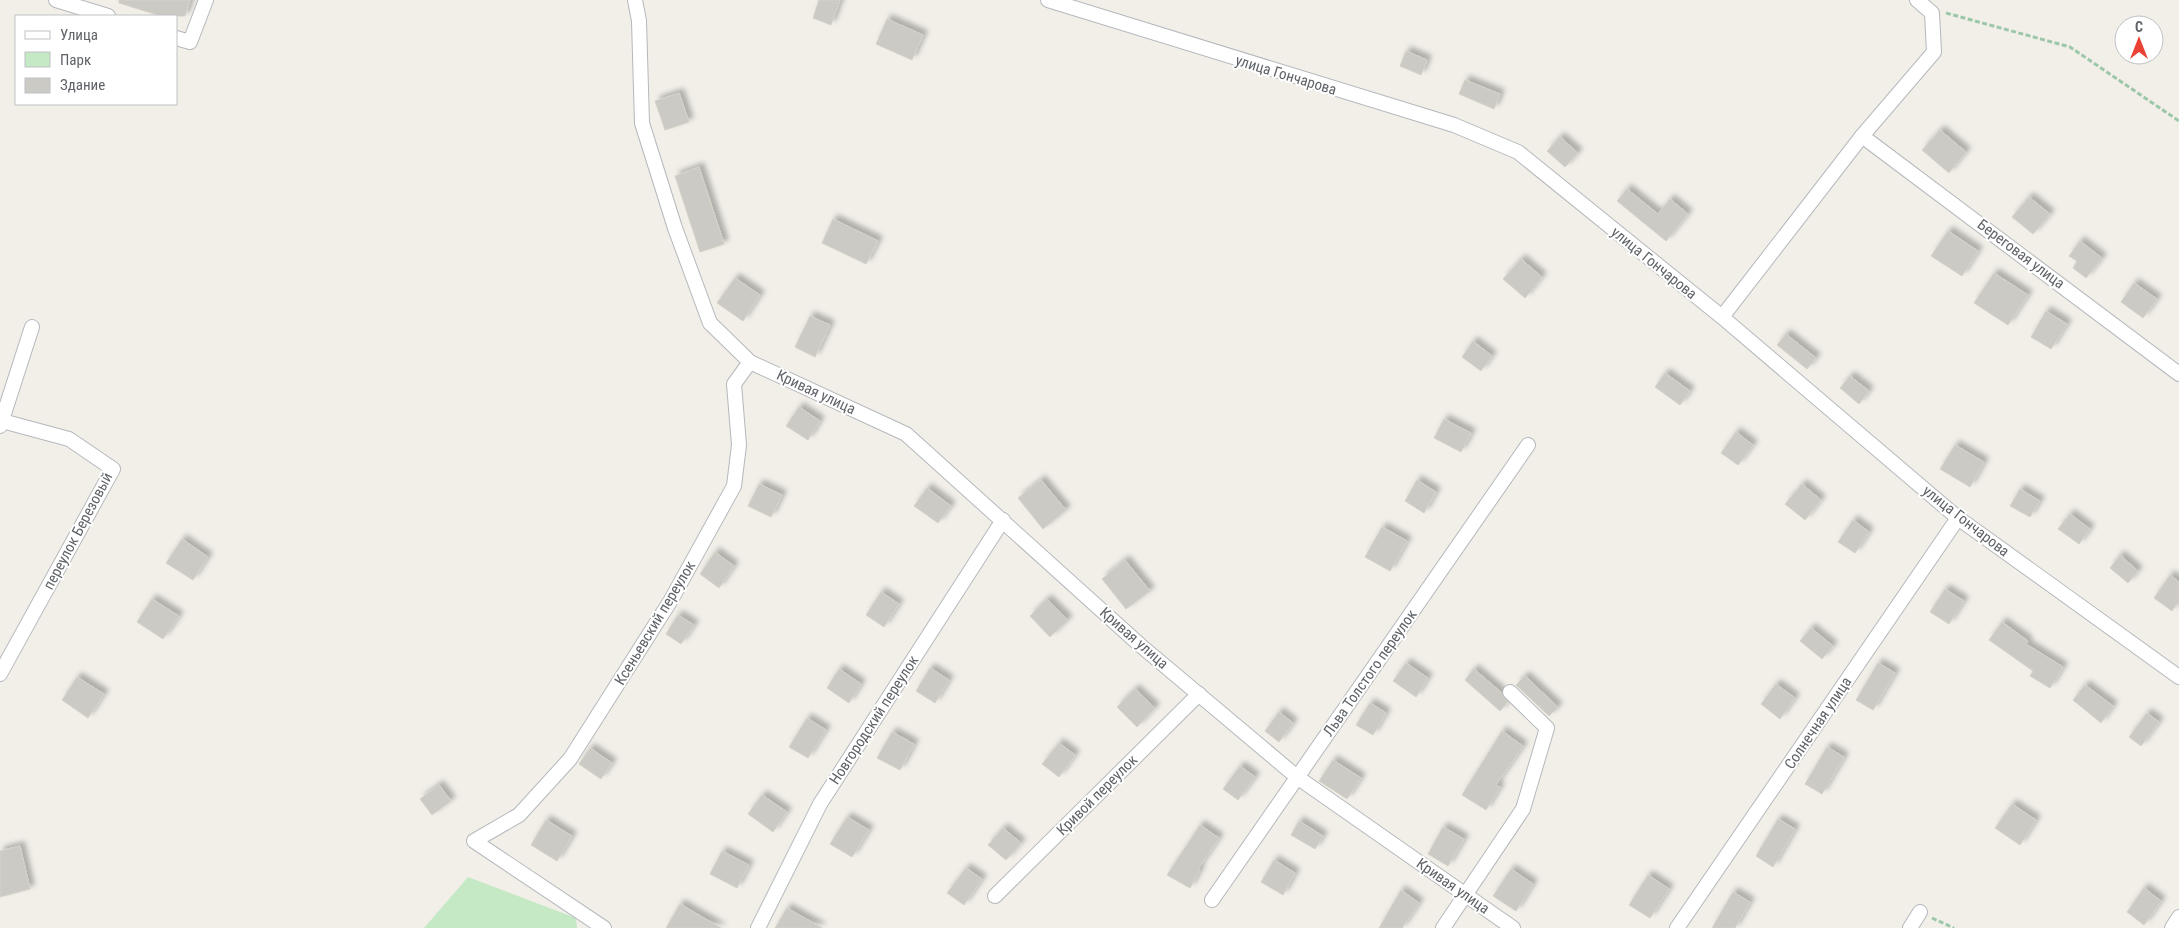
<svg xmlns="http://www.w3.org/2000/svg" width="2179" height="928" font-family="'Roboto Condensed',sans-serif">
<style>
.green{fill:#c5e8c5}
.building{fill:#cccac5;stroke:#d6d1c6;filter:url(#shadow)}
.lines{fill:none;stroke-linecap:round;stroke-linejoin:round}
.minor-casing{stroke:#b5b8bc;stroke-width:16}
.path{stroke:#9cc7a9;stroke-width:3;stroke-dasharray:5 2.5;stroke-linecap:butt}
.minor{stroke:#fff;stroke-width:14}
.labels{text-anchor:middle;dominant-baseline:central;stroke-width:4;stroke-linejoin:round;paint-order:stroke}
.street-label{font-size:15px;fill:#5f6368;stroke:#fff}
</style>
<defs>
<filter id="shadow"><feDropShadow dx="4.5" dy="-4.5" stdDeviation="2.5" flood-color="#0004"/></filter>
</defs>
<rect width="100%" height="100%" fill="#f1efe8"/>
<polygon class="green" points="468,877 576,918 577,928 424,928"/>
<g class="building">
<polygon points="119,0 190,0 185,16 161,16 119,3"/>
<polygon points="819,0 840,0 831,25 813,18"/>
<polygon points="887,19 923,35 912,60 876,44"/>
<polygon points="1406,51 1427,60 1421,75 1400,66"/>
<polygon points="1465,80 1500,94 1494,109 1459,94"/>
<polygon points="679,93 689,122 665,130 655,101"/>
<polygon points="1940,130 1966,152 1949,173 1922,150"/>
<polygon points="1560,137 1578,153 1565,167 1547,151"/>
<polygon points="699,167 724,244 700,252 675,176"/>
<polygon points="1627,189 1658,214 1670,199 1688,214 1666,241 1617,201"/>
<polygon points="2029,197 2050,214 2033,234 2012,217"/>
<polygon points="833,219 878,241 866,264 822,243"/>
<polygon points="1948,231 1978,251 1962,276 1931,256"/>
<polygon points="2080,241 2102,258 2086,278 2073,268 2077,261 2069,256"/>
<polygon points="1521,259 1542,277 1525,298 1503,279"/>
<polygon points="1994,273 2028,295 2008,325 1974,303"/>
<polygon points="735,278 760,295 743,321 717,303"/>
<polygon points="2134,283 2157,299 2143,318 2121,302"/>
<polygon points="2046,311 2067,324 2051,349 2031,337"/>
<polygon points="810,316 830,325 815,357 795,347"/>
<polygon points="1786,334 1816,358 1807,369 1777,345"/>
<polygon points="1473,341 1492,356 1481,371 1462,357"/>
<polygon points="1665,373 1690,391 1680,405 1655,387"/>
<polygon points="1850,376 1869,391 1859,404 1840,388"/>
<polygon points="799,407 820,421 808,440 786,426"/>
<polygon points="1444,419 1471,433 1461,452 1434,438"/>
<polygon points="1736,432 1753,445 1738,465 1721,453"/>
<polygon points="1955,445 1984,462 1970,487 1940,469"/>
<polygon points="1041,480 1066,510 1043,529 1018,498"/>
<polygon points="1417,480 1436,492 1424,513 1405,501"/>
<polygon points="759,484 782,495 771,517 748,506"/>
<polygon points="1802,484 1821,500 1805,520 1785,504"/>
<polygon points="927,488 951,506 938,523 914,506"/>
<polygon points="2020,489 2040,501 2030,517 2010,506"/>
<polygon points="2070,514 2090,529 2079,544 2058,529"/>
<polygon points="1853,520 1869,532 1855,553 1838,542"/>
<polygon points="1382,527 1407,541 1390,571 1365,557"/>
<polygon points="182,539 208,557 193,580 166,563"/>
<polygon points="715,552 734,566 719,588 700,574"/>
<polygon points="2120,555 2138,571 2128,583 2110,568"/>
<polygon points="1125,560 1150,591 1126,609 1102,579"/>
<polygon points="2170,575 2179,582 2179,601 2172,611 2154,598"/>
<polygon points="1945,589 1964,601 1949,624 1930,612"/>
<polygon points="881,592 899,604 884,627 866,615"/>
<polygon points="152,599 179,616 163,639 137,622"/>
<polygon points="1047,599 1068,620 1050,637 1030,616"/>
<polygon points="678,615 694,625 681,644 666,634"/>
<polygon points="2002,622 2028,641 2026,644 2063,667 2050,688 2030,676 2033,671 1989,640"/>
<polygon points="1811,628 1833,646 1822,659 1800,641"/>
<polygon points="1406,663 1428,678 1416,697 1393,681"/>
<polygon points="1878,663 1895,673 1873,710 1856,700"/>
<polygon points="930,668 949,680 935,703 916,691"/>
<polygon points="839,669 861,684 849,703 827,688"/>
<polygon points="1474,669 1502,693 1508,702 1500,711 1465,680"/>
<polygon points="1525,676 1558,707 1549,716 1516,685"/>
<polygon points="77,677 104,694 88,718 62,700"/>
<polygon points="1776,684 1795,698 1780,719 1761,704"/>
<polygon points="2085,685 2113,706 2101,723 2073,700"/>
<polygon points="1135,689 1155,708 1137,727 1117,707"/>
<polygon points="1370,703 1386,713 1373,735 1356,725"/>
<polygon points="1279,712 1293,723 1279,742 1265,731"/>
<polygon points="2147,713 2159,722 2141,746 2129,737"/>
<polygon points="807,718 826,730 808,758 789,747"/>
<polygon points="1502,731 1523,746 1496,785 1500,787 1486,810 1462,795"/>
<polygon points="892,732 914,744 900,770 877,758"/>
<polygon points="1059,743 1075,755 1059,777 1042,764"/>
<polygon points="1827,747 1844,757 1822,794 1805,784"/>
<polygon points="590,748 612,763 601,779 579,764"/>
<polygon points="1333,760 1361,778 1347,799 1319,781"/>
<polygon points="1240,766 1255,777 1238,800 1223,789"/>
<polygon points="439,785 451,801 432,815 420,799"/>
<polygon points="762,795 787,812 773,832 748,814"/>
<polygon points="2012,804 2036,820 2020,845 1995,828"/>
<polygon points="847,817 869,830 852,857 830,844"/>
<polygon points="1778,819 1795,829 1773,867 1756,856"/>
<polygon points="546,820 572,836 557,861 531,845"/>
<polygon points="1299,821 1323,836 1315,849 1291,835"/>
<polygon points="1200,825 1219,838 1198,869 1200,870 1190,888 1167,875"/>
<polygon points="1443,827 1464,839 1448,866 1428,854"/>
<polygon points="1003,828 1021,843 1006,860 988,845"/>
<polygon points="20,846 30,889 0,897 0,851"/>
<polygon points="722,851 749,865 737,888 710,874"/>
<polygon points="1274,860 1295,873 1283,895 1261,882"/>
<polygon points="966,868 982,879 964,905 947,893"/>
<polygon points="1511,869 1533,884 1516,911 1493,896"/>
<polygon points="1648,875 1669,889 1650,918 1629,905"/>
<polygon points="2144,888 2161,901 2144,925 2127,912"/>
<polygon points="1401,890 1419,903 1402,928 1379,928"/>
<polygon points="1733,892 1750,902 1735,928 1712,928"/>
<polygon points="680,904 721,928 666,928"/>
<polygon points="787,908 822,928 775,928"/>
</g>
<g class="lines">
<g class="minor-casing">
<g id="minor">
<polyline points="56,0 108,16"/>
<polyline points="635,0 639,21 642,123 675,228 710,323 750,362 906,434 1140,645 1297,777 1513,928"/>
<polyline points="1048,0 1454,125 1518,152 1722,317 1958,518 2179,677"/>
<polyline points="176,38 190,42 206,0"/>
<polyline points="1862,136 2179,374"/>
<polyline points="1722,317 1862,136 1934,52 1932,13 1917,0"/>
<polyline points="0,426 32,327"/>
<polyline points="0,674 113,469 69,439 2,421"/>
<polyline points="995,896 1199,694"/>
<polyline points="1212,900 1528,445"/>
<polyline points="604,928 474,841 519,815 570,759 671,600 734,486 739,445 734,384 750,362"/>
<polyline points="758,928 820,804 1003,520"/>
<polyline points="1443,928 1523,809 1547,728 1510,692"/>
<polyline points="1677,928 1958,518"/>
<polyline points="1910,928 1920,912"/>
<polyline points="2172,928 2179,917"/>
</g>
</g>
<g class="path">
<polyline points="1946,13 2070,47 2179,121"/>
<polyline points="1932,918 1954,928"/>
</g>
<use href="#minor" class="minor"/>
</g>
<g class="labels">
<g class="street-label">
<text transform="translate(1286 75) rotate(17)">улица Гончарова</text>
<text transform="translate(2021 254) rotate(37)">Береговая улица</text>
<text transform="translate(1654 263) rotate(39)">улица Гончарова</text>
<text transform="translate(816 392) rotate(25)">Кривая улица</text>
<text transform="translate(1966 521) rotate(38)">улица Гончарова</text>
<text transform="translate(78 531) rotate(-62)">переулок Березовый</text>
<text transform="translate(655 623) rotate(-59)">Ксеньевский переулок</text>
<text transform="translate(1134 638) rotate(41)">Кривая улица</text>
<text transform="translate(1370 673) rotate(-55)">Льва Толстого переулок</text>
<text transform="translate(874 720) rotate(-57)">Новгородский переулок</text>
<text transform="translate(1818 723) rotate(-56)">Солнечная улица</text>
<text transform="translate(1097 795) rotate(-45)">Кривой переулок</text>
<text transform="translate(1453 886) rotate(35)">Кривая улица</text>
</g>
</g>
<rect x="15" y="15" width="162" height="90" fill="#ffffff" stroke="#bfc1c3"/>
<rect x="25" y="31" width="25" height="8" fill="#ffffff" stroke="#bfc1c3"/>
<text x="60" y="40" font-size="15" fill="#5f6368">Улица</text>
<rect x="25" y="52" width="25" height="15" fill="#c5e8c5" stroke="#bfc1c3"/>
<text x="60" y="65" font-size="15" fill="#5f6368">Парк</text>
<rect x="25" y="78" width="25" height="15" fill="#cccac5" stroke="#bfc1c3"/>
<text x="60" y="90" font-size="15" fill="#5f6368">Здание</text>
<g transform="translate(2139 40)"><circle r="24" fill="#ffffff" stroke="#bfc1c3"/>
<path d="M0-4L9 19L0 12L-9 19Z" fill="#ea4335"/>
<text y="-8" font-size="14" font-weight="bold" text-anchor="middle" fill="#5f6368">С</text>
</g>
</svg>
